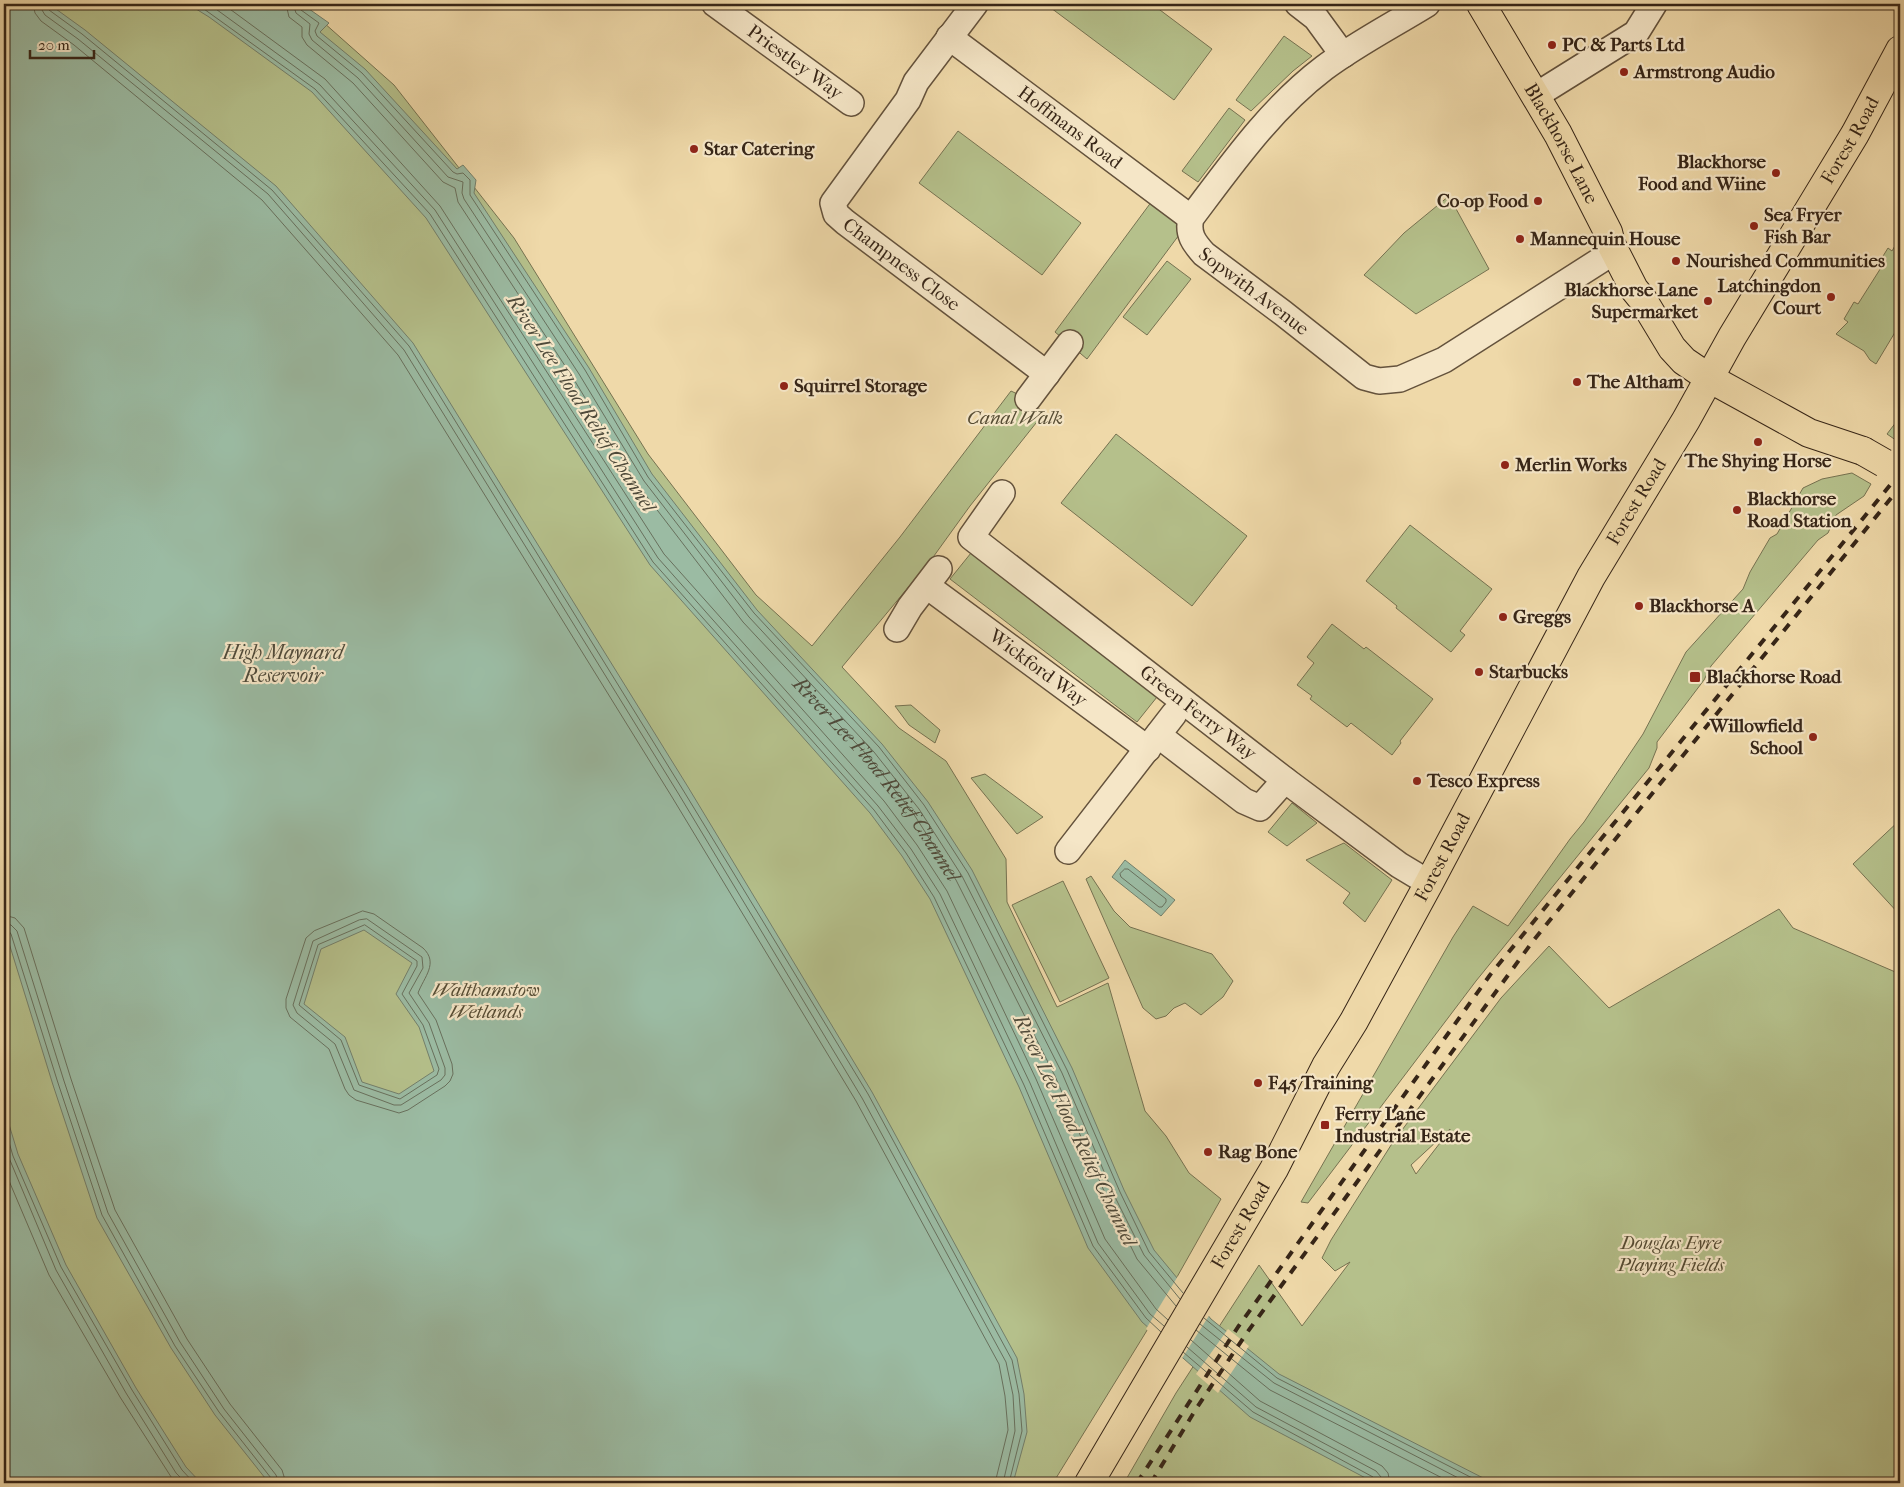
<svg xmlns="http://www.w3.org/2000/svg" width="1904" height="1487" font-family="'IM FELL French Canon',serif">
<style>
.green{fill:#b5c08b;stroke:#767251;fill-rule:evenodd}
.water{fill:#9bbba3;stroke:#737f6b;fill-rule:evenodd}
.pier{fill:#efd9a9}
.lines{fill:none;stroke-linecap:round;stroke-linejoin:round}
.shore{stroke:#68705d;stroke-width:1}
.minor-casing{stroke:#64523c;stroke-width:28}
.major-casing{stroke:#362517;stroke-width:30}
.minor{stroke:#f5e6c7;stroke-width:25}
.major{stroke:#efd9a9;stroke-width:28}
.rail{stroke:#362517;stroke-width:4;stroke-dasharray:9 9;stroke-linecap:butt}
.major-bridge-casing{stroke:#362517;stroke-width:30;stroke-linecap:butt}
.major-bridge{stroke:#efd9a9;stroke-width:28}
.poi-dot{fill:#8f2418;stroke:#f5e6c7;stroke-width:2}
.labels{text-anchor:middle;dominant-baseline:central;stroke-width:4.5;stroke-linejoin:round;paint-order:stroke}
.poi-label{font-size:19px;font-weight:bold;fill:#362517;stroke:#f5e6c7;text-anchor:start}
.street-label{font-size:19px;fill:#362517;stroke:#f5e6c7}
.park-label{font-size:19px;font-style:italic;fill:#564c34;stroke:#f5e6c7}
.water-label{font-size:20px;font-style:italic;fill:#4f4a3a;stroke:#f5e6c7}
</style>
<rect width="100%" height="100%" fill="#efd9a9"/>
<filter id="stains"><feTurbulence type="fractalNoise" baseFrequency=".004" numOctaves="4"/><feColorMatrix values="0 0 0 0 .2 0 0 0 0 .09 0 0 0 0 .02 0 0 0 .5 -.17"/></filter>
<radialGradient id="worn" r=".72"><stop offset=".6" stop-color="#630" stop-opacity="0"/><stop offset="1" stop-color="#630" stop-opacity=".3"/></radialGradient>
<g class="green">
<polygon points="4,4 296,4 323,22 394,85 514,238 648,454 756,595 812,646 900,537 1011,391 1028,399 1044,413 970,506 931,560 842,667 899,728 946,761 1006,859 1007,902 1057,1007 1108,983 1145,1111 1166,1136 1189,1173 1221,1199 1146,1332 1053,1483 4,1483"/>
<polygon points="1054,4 1152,4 1212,49 1174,100 1051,8"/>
<polygon points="1284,36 1312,56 1293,71 1251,111 1236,100"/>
<polygon points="1229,108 1245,120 1198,182 1182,171"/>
<polygon points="958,131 1081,223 1042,275 919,183"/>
<polygon points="1449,196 1489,269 1416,314 1364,275 1404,233"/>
<polygon points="1152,201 1176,222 1179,235 1087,359 1055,332"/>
<polygon points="1900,237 1900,324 1876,364 1870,360 1864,351 1836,334 1848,322 1844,319 1854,302 1858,304 1884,263 1880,261 1888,248 1892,251"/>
<polygon points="1167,261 1191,279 1147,335 1123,317"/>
<polygon points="1900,417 1900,443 1887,434"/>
<polygon points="1116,434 1247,536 1192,606 1061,503"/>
<polygon points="1852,473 1871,484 1864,496 1836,515 1828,533 1818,540 1711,666 1704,680 1657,742 1657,748 1649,768 1476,981 1308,1203 1301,1202 1453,937 1473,906 1508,926 1570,839 1584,822 1643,734 1686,652 1743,589 1750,572 1770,538 1777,534 1803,488 1822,479"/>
<polygon points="1410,525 1492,589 1460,631 1465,635 1451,652 1396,608 1397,606 1366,581"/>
<polygon points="971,553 1157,697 1137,722 950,579"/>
<polygon points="1332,624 1364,649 1366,647 1433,699 1400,741 1401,743 1392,755 1351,723 1347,727 1310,699 1312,696 1297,685 1314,663 1307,657"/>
<polygon points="911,705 940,730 935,743 909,725 895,706"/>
<polygon points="985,774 1043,817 1017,834 971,778"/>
<polygon points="1292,803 1317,823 1287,846 1268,832"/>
<polygon points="1900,820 1900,915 1853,864"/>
<polygon points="1344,843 1392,880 1365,922 1343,903 1350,893 1306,860"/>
<polygon points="1091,876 1114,911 1130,927 1212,954 1233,981 1223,997 1201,1015 1185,1003 1174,1008 1166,1016 1156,1019 1143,1008 1086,879"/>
<polygon points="1063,881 1109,978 1060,1002 1012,905"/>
<path d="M1779,909L1793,928L1900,974V1483H1124L1176,1393L1259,1265L1302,1326L1350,1262L1335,1271L1322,1258L1331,1240L1393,1142L1501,998L1549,946L1609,1008ZM1450,1129V1130L1416,1174L1411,1165Z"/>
</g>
<g class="water">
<path d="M4,4H49L85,30L276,186L413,343L688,787L872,1092L1017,1358L1024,1394L1027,1432L1013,1483H269L215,1415L171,1348L97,1218L53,1085L4,927ZM364,930L412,963L396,994L419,1027L434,1071L399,1094L362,1082L345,1037L304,1004L321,949Z"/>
<polygon points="188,4 302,4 329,23 320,32 365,69 457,169 463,165 476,180 474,193 589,368 652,474 757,610 882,744 928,802 972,870 1072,1068 1124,1190 1154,1250 1211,1319 1279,1374 1493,1483 1375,1483 1250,1417 1142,1322 1088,1248 1019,1087 930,899 902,856 870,813 650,565 426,218 312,92 209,17"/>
<polygon points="1125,860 1175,900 1161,916 1112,877"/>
<polygon points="4,1108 18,1154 66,1265 136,1388 186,1467 201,1483 4,1483"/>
</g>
<g class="pier">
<polygon points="1178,1276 1210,1314 1181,1360 1146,1329"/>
<polygon points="1228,1329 1249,1346 1218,1393 1196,1374"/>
</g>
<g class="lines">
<g class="shore">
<polyline points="33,4 35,13 41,21 74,45 262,200 398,355 672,797 856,1101 999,1364 1005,1396 1008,1430 995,1483"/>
<polyline points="41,4 42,10 45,15 78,39 268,194 404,350 678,793 862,1098 1006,1362 1013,1395 1015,1431 1003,1483"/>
<polyline points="47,4 49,10 82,34 272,190 409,346 683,790 868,1094 1012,1360 1019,1394 1022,1431 1009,1483"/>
<polyline points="197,4 315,89 430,214 653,562 874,810 906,853 934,897 1024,1085 1093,1246 1146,1318 1161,1332"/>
<polyline points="209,4 320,85 435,210 658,558 878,806 911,849 940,894 1030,1083 1098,1243 1150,1314 1164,1326"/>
<polyline points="223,4 325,79 440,206 664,554 884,801 917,845 947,891 1036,1079 1105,1239 1156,1309 1168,1320"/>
<path id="s1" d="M286,4L289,17L302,27V37L307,45L353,83L443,182L455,188L458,202L573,378L638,485L743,622L868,756L913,813L956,880L1055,1076L1107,1198L1137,1259L1176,1306"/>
<polyline points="293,4 296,13 310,24 309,34 312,40 358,78 448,177 463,182 462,193 464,199 579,374 644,481 749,617 874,752 919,809 962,876 1062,1073 1114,1195 1144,1255 1180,1299"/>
<polyline points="300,4 301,10 319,23 315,31 317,36 362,73 453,172 457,174 463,173 470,180 470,195 585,370 648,477 754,613 879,747 924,805 968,873 1067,1070 1120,1192 1149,1252 1183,1293"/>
<polygon points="1125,869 1128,869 1166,899 1166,902 1162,907 1159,907 1121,877 1120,874"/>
<path d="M363,911L374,914L423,948C439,963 424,977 418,993L436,1020L452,1064L453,1074L450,1081L445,1086L408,1110L399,1113L356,1100L349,1095L345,1089L329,1049L290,1017L286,1008V999L306,938L314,931Z"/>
<polyline points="4,915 15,918 24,928 71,1079 115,1210 187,1339 230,1404 282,1470 286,1483"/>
<polygon points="367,919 422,957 423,968 409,993 429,1023 445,1068 445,1075 441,1080 401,1105 394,1105 354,1090 335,1044 297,1013 293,1005 313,941 359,920"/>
<polyline points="4,923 11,925 17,931 64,1081 108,1213 180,1342 224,1409 276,1475 279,1483"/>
<polygon points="365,925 417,961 417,966 402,994 423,1025 439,1069 437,1075 400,1099 359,1085 341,1040 299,1005 318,945"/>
<polyline points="4,929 8,930 11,934 58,1083 102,1215 175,1346 219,1412 271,1478 272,1483"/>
<polyline points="4,1125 13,1156 61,1267 132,1390 182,1470 194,1483"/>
<polyline points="4,1146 56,1270 126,1393 176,1473 186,1483"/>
<polyline points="4,1169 49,1275 120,1397 175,1483"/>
<polyline points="1204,1318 1277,1378 1482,1483"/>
<polyline points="1200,1324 1274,1383 1468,1483"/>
<polyline points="1196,1330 1270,1390 1452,1483"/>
<polyline points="1191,1340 1260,1401 1382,1466 1388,1473 1390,1483"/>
<polyline points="1187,1347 1256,1407 1376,1471 1381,1477 1382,1483"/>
<polyline points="1183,1352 1253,1412 1373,1477 1376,1483"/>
</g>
<g class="minor-casing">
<g id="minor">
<path id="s2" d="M715,4L851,103"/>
<path id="s3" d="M975,4L916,82L908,100L833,203L836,214L845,222L1047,374"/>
<polyline points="1298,4 1316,18 1343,55"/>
<path id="s4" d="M1427,4C1393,25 1356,44 1324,68C1270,109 1231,165 1191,218C1187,234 1194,243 1204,254L1283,313L1364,377L1379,381L1400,379L1444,360L1615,251"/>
<path id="s5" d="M949,37L1191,218"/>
<polyline points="1535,96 1636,33 1654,4"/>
<polyline points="1028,399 1070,343"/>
<path id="s6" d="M1002,493L971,537L1285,780L1399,865L1429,883"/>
<path id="s7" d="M927,586L1148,749"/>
<polyline points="897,629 910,607 939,569"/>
<polyline points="1158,735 1244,801 1260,808 1285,780"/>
<polyline points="1068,851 1174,714"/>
</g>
</g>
<g class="major-casing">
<g id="major">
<path id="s8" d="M1481,4L1558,134L1608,232L1611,244L1634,289L1643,300L1672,348L1684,361L1709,378L1809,433L1863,451"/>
<path id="s9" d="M1089,1483L1274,1169L1326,1066L1354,1021L1429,883L1591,577L1686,420L1732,337L1855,134L1900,50"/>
</g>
</g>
<use href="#minor" class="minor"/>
<use href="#major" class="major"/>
<g class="rail">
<polyline points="1137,1483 1238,1327 1490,975 1900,473"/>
<polyline points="1151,1483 1196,1409 1246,1334 1533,941 1900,487"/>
</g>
<g class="major-bridge-casing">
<polyline id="major-bridge" points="1863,451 1884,463"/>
</g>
<use href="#major-bridge" class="major-bridge"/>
</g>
<g class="poi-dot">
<circle cx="1552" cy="45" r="5"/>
<circle cx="1624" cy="72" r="5"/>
<circle cx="694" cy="149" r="5"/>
<circle cx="1776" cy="173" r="5"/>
<circle cx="1538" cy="201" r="5"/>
<circle cx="1754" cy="226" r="5"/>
<circle cx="1520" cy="239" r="5"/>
<circle cx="1676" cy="261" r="5"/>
<circle cx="1831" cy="297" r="5"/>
<circle cx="1708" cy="301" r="5"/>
<circle cx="1577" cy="382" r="5"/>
<circle cx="784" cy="386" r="5"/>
<circle cx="1758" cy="442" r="5"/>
<circle cx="1505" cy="465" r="5"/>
<circle cx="1737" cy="510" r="5"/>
<circle cx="1639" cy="606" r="5"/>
<circle cx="1503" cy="617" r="5"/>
<circle cx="1479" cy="672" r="5"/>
<rect x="1689" y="671" width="12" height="12" rx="2.5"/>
<circle cx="1813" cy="737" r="5"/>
<circle cx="1417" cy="781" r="5"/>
<circle cx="1258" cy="1083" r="5"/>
<rect x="1320" y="1120" width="10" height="10" rx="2.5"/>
<circle cx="1208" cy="1152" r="5"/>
</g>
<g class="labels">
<g class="poi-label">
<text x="1562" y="45">PC &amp; Parts Ltd</text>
<text x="1634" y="72">Armstrong Audio</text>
<text x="704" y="149">Star Catering</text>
<text x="1766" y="162" text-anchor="end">Blackhorse<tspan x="1766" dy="22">Food and Wiine</tspan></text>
<text x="1528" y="201" text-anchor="end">Co-op Food</text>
<text x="1764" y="215">Sea Fryer<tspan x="1764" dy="22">Fish Bar</tspan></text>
<text x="1530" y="239">Mannequin House</text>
<text x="1686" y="261">Nourished Communities</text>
<text x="1821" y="286" text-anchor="end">Latchingdon<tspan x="1821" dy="22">Court</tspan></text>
<text x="1698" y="290" text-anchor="end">Blackhorse Lane<tspan x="1698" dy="22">Supermarket</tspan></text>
<text x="1587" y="382">The Altham</text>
<text x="794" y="386">Squirrel Storage</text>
<text x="1758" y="461" text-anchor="middle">The Shying Horse</text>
<text x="1515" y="465">Merlin Works</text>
<text x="1747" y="499">Blackhorse<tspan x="1747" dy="22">Road Station</tspan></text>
<text x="1649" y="606">Blackhorse A</text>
<text x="1513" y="617">Greggs</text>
<text x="1489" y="672">Starbucks</text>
<text x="1706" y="677">Blackhorse Road</text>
<text x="1803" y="726" text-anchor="end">Willowfield<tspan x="1803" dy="22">School</tspan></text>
<text x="1427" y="781">Tesco Express</text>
<text x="1268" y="1083">F45 Training</text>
<text x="1335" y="1114">Ferry Lane<tspan x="1335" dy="22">Industrial Estate</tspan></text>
<text x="1218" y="1152">Rag Bone</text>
</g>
<g class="street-label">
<text stroke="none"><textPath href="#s2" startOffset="99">Priestley Way</textPath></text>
<text stroke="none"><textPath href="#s5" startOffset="151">Hoffmans Road</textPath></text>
<text stroke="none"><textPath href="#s9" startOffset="1544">Forest Road</textPath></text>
<text stroke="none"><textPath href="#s8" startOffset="161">Blackhorse Lane</textPath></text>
<text stroke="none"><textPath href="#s3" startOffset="339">Champness Close</textPath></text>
<text stroke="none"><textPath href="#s4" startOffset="425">Sopwith Avenue</textPath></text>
<text stroke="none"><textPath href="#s9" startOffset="1124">Forest Road</textPath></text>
<text stroke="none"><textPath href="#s7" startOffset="138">Wickford Way</textPath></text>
<text stroke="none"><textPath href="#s6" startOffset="341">Green Ferry Way</textPath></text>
<text stroke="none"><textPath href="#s9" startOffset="719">Forest Road</textPath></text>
<text stroke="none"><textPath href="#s9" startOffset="299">Forest Road</textPath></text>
</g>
<g class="park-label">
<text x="1015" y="418">Canal Walk</text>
<text x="486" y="990">Walthamstow<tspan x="486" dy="22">Wetlands</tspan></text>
<text x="1671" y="1243">Douglas Eyre<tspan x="1671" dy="22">Playing Fields</tspan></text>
</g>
<g class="water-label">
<text transform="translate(581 403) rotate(57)">River Lee Flood Relief Channel</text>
<text x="283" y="652">High Maynard<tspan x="283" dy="23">Reservoir</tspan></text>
<text stroke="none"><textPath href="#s1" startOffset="985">River Lee Flood Relief Channel</textPath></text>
<text transform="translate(1075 1130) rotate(64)">River Lee Flood Relief Channel</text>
</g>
</g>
<rect width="1904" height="1487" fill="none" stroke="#efd9a9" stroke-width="20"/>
<rect x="5" y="5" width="1894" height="1477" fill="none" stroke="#362517" stroke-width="2.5"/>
<rect x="10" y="10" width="1884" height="1467" fill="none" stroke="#362517"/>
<path d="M30 50v8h64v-8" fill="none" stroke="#362517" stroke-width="2.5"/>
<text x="38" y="50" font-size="15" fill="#362517" stroke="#f5e6c7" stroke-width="4" paint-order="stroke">20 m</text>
<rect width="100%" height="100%" filter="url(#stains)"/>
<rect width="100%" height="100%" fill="url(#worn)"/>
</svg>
